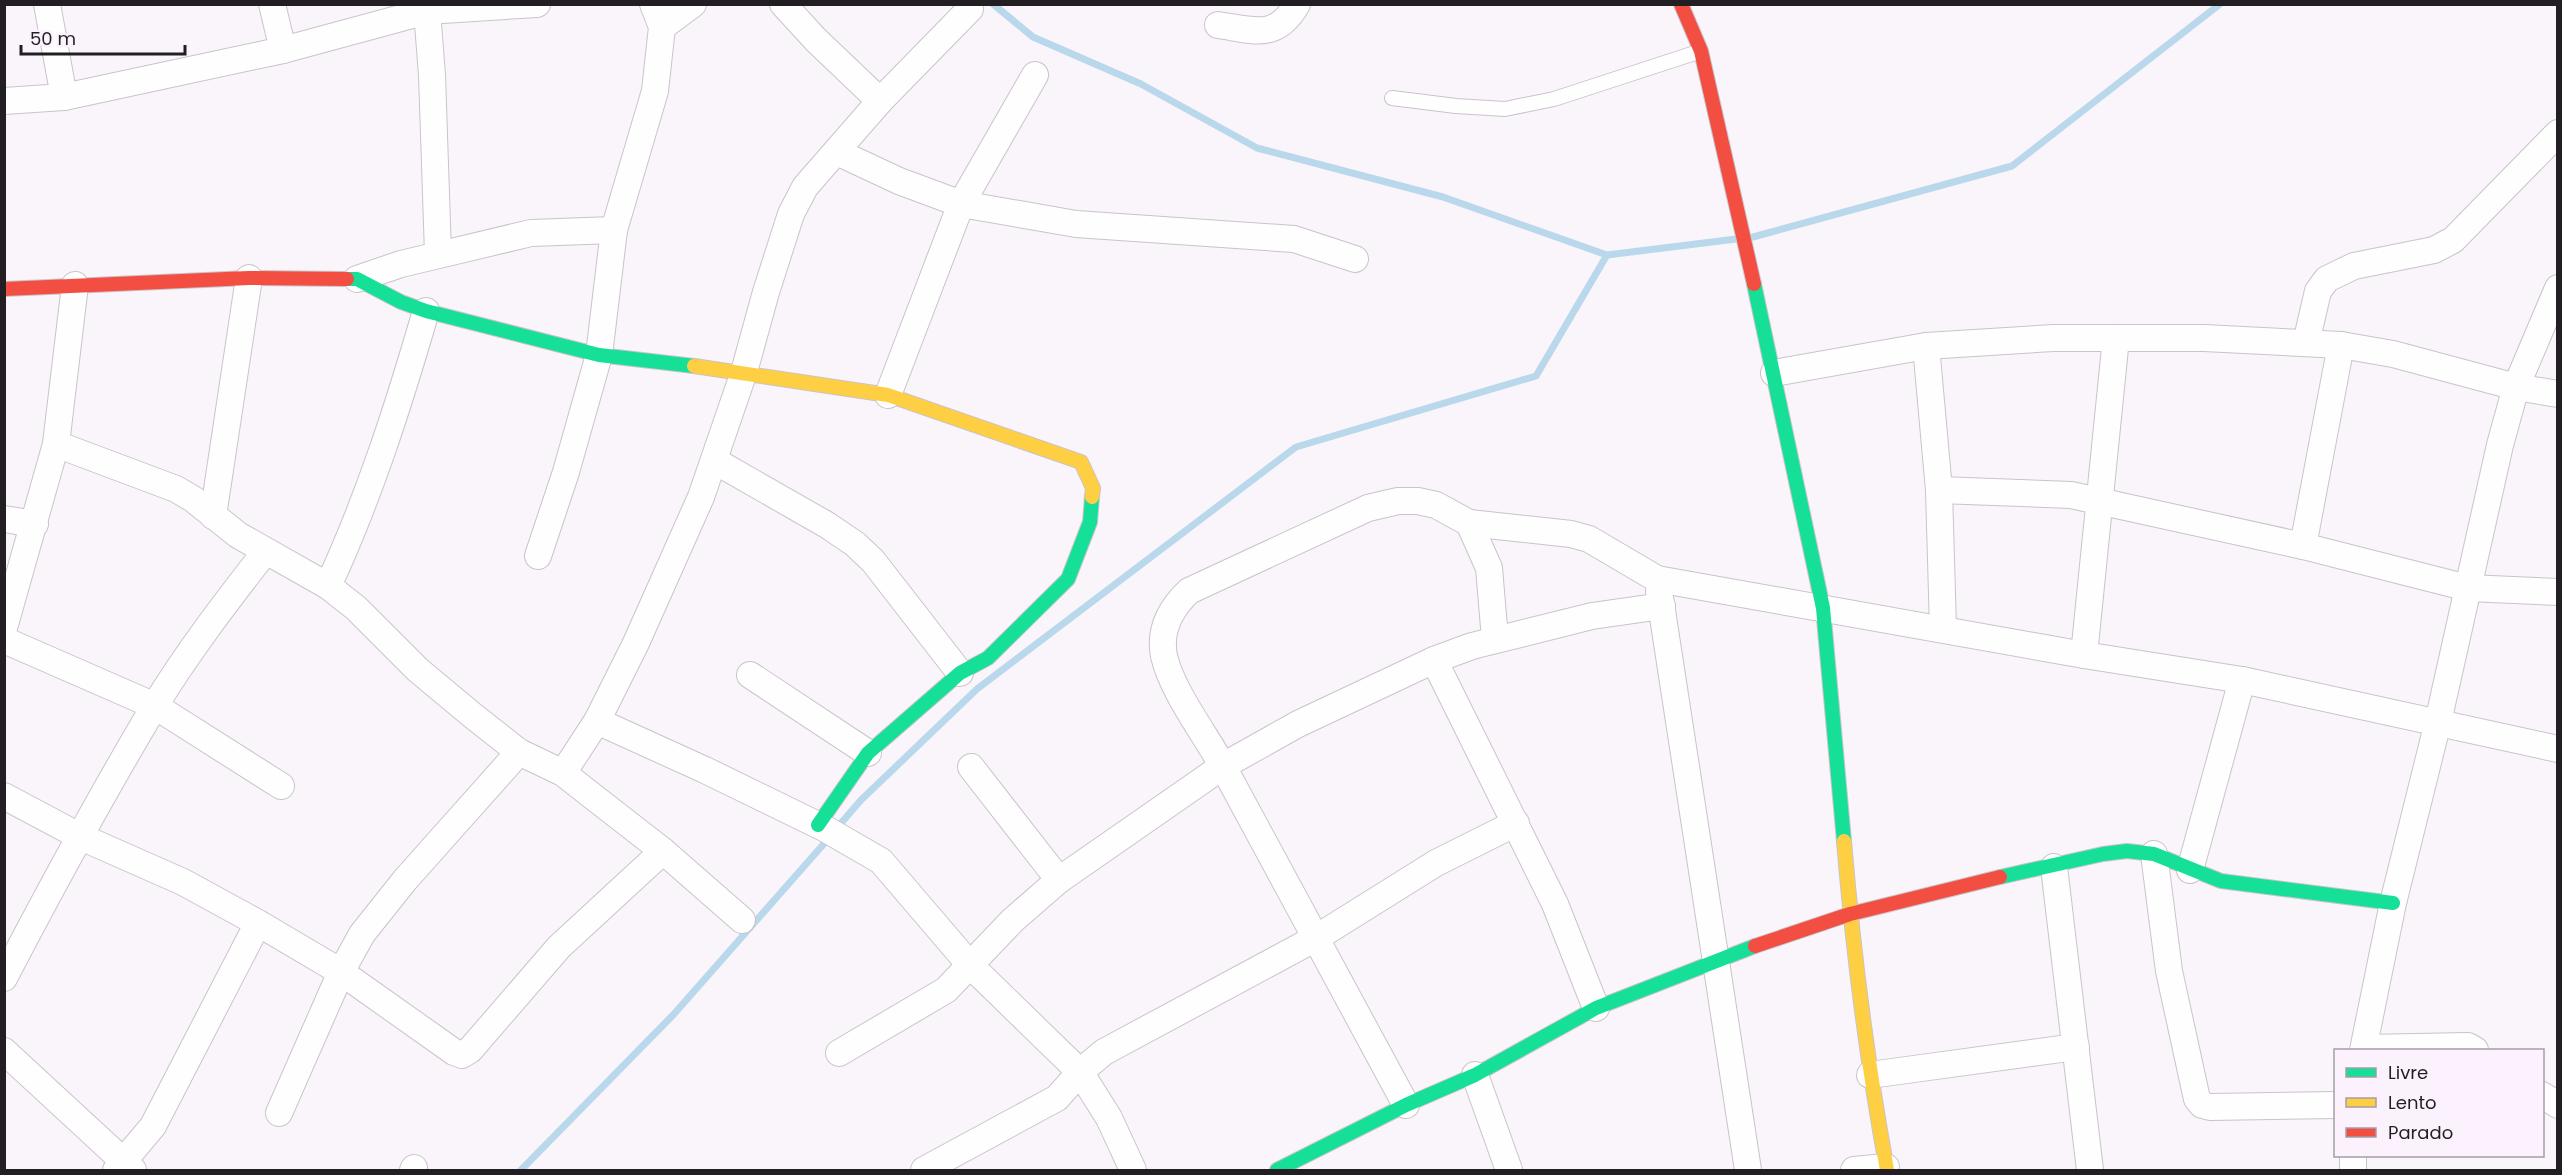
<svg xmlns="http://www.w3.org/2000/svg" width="2562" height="1175" font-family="Poppins,sans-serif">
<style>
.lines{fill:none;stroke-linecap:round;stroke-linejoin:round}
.stream{stroke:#bad8eb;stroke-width:7}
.lane-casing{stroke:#c9c4ca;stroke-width:16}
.street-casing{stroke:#c9c4ca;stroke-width:28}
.fast-casing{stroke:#c9c4ca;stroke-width:16}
.slow-casing{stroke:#c9c4ca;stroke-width:16}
.jam-casing{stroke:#c9c4ca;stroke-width:16}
.lane{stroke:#fefefe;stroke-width:14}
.street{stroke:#fefefe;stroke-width:26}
.fast{stroke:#16e098;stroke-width:14}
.slow{stroke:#ffcf43;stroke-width:14}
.jam{stroke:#f24e42;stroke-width:14}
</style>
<rect width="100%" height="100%" fill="#faf5fa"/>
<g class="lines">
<g class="stream">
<polyline points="993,4 1033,37 1141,84 1257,148 1443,197 1607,255"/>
<polyline points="1753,237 2012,166 2220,4"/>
<polyline points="836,829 861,800 977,689 1296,447 1536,376 1607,255 1736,239"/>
<polyline points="521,1170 674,1014 829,838"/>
</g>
<g class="lane-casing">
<polyline id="lane" points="1392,98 1456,106 1505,109 1554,99 1701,51"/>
</g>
<g class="street-casing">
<g id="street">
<polyline points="47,4 64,97"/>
<polyline points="272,4 283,50"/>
<polyline points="783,4 816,40 880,101"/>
<polyline points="427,11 432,75 438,254"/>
<path d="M1218,25C1253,30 1276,41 1297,4"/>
<polyline points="662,27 693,4"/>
<polyline points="4,101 64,97 283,50 427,11 537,4"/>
<polyline points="837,152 899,181 961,204 1076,224 1294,239 1355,259"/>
<polyline points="357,279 401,264 531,233 614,230"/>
<polyline points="2306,343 2318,291 2327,279 2354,266 2434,250 2453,240 2558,133"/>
<polyline points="1926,346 1939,490 1943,629"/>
<polyline points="1774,373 1926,346 2053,338 2204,338 2341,345 2393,354 2516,387 2558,394"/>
<polyline points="888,395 961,204 1035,75"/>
<polyline points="56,444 176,489 193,499 238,535 328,586 356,608 418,670 472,715 519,752 563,773 591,795 663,851 742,920"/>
<polyline points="715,461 827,525 855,544 873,561 960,673"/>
<polyline points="1939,490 2071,495 2303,546 2468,588 2558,592"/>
<polyline points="213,516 249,278"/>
<polyline points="4,519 35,524"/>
<polyline points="1469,523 1571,534 1589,539 1657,579 2084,655 2242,680 2558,749"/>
<polyline points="2303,546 2341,345"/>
<polyline points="538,556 566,472 599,355 614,230 655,91 662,27 653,4"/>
<path d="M328,586C369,498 399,404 426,311"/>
<polyline points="1659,591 1748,1170"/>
<polyline points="4,628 56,444 75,285"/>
<polyline points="4,640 155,706 281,786"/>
<polyline points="2084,655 2116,338"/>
<polyline points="1434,660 1555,904 1596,1008"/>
<polyline points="750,675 868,753"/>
<polyline points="597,721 705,770 824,828 881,861 970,965 1080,1072 1109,1118 1133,1170"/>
<polyline points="971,767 1059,880"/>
<polyline points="563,773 597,721 636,643 701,497 744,372 766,292 791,214 805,187 880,101 970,9"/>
<polyline points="4,796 81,837 183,882 258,923 341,972 454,1052 462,1055 470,1050 559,947 663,851"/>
<polyline points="2154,854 2169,971 2197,1099 2202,1105 2210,1107 2336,1105"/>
<polyline points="2054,867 2090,1170"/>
<polyline points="2190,870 2242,680"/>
<path d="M4,978C52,886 101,796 154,707C187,653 226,602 265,552"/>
<polyline points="2364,1048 2468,1046 2475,1050"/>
<polyline points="2363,1050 2393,903 2438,722 2500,445 2516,387 2558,288"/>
<polyline points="4,1051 133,1170"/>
<polyline points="839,1053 946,990 1013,920 1059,880 1223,766 1298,724 1434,660 1472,646 1592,616 1662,606"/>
<polyline points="1475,1075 1509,1170"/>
<polyline points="1870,1075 2076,1047"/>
<polyline points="2542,1095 2558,1105"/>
<path d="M1406,1105C1346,994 1286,883 1226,772C1208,738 1172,692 1164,656C1159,630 1171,608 1189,591L1368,508L1398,501H1418L1436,505L1469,523L1489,568L1495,639"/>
<polyline points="279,1113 341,972 362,934 405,880 519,752"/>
<polyline points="2353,1156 2353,1170"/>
<polyline points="116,1170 153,1126 258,923"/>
<polyline points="413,1170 414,1168"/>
<polyline points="924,1170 1057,1098 1080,1072 1104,1052 1316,938 1436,863 1516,823"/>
<polyline points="1854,1170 1886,1167"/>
</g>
</g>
<g class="fast-casing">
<g id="fast">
<polyline points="347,279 357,279 401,302 426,311 599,355 694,366"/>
<polyline points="1754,284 1823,608 1844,841"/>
<polyline points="818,825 868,753 960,673 988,658 1068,579 1090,522 1092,497"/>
<polyline points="2000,877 2103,854 2127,851 2154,854 2221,881 2393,903"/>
<polyline points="1277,1170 1406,1105 1475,1075 1596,1008 1755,946"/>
</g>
</g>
<g class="slow-casing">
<g id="slow">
<polyline points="694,366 888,395 1081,462 1093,488 1092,497"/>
<path d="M1844,841C1853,951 1867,1061 1887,1170"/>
</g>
</g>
<g class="jam-casing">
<g id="jam">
<polyline points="1681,4 1701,51 1754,284"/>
<polyline points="4,289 249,278 347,279"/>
<polyline points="1755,946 1850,914 2000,877"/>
</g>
</g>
<use href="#lane" class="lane"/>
<use href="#street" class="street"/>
<use href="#fast" class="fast"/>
<use href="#slow" class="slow"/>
<use href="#jam" class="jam"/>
</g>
<rect width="2562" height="1175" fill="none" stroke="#231e24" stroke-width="12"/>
<rect x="2334" y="1049" width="210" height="108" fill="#fbf2fd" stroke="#a59da6" stroke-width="1.5"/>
<rect x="2346" y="1068" width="30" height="9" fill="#16e098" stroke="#a59da6" stroke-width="1.5"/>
<text x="2388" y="1079" font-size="18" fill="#231e24">Livre</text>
<rect x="2346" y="1098" width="30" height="9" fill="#ffcf43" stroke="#a59da6" stroke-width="1.5"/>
<text x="2388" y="1109" font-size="18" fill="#231e24">Lento</text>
<rect x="2346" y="1128" width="30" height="9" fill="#f24e42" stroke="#a59da6" stroke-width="1.5"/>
<text x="2388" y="1139" font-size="18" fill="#231e24">Parado</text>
<path d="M21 45v9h164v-9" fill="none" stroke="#231e24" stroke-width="3"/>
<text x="30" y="45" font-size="18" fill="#231e24" stroke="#fbf2fd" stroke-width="4.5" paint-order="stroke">50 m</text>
</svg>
